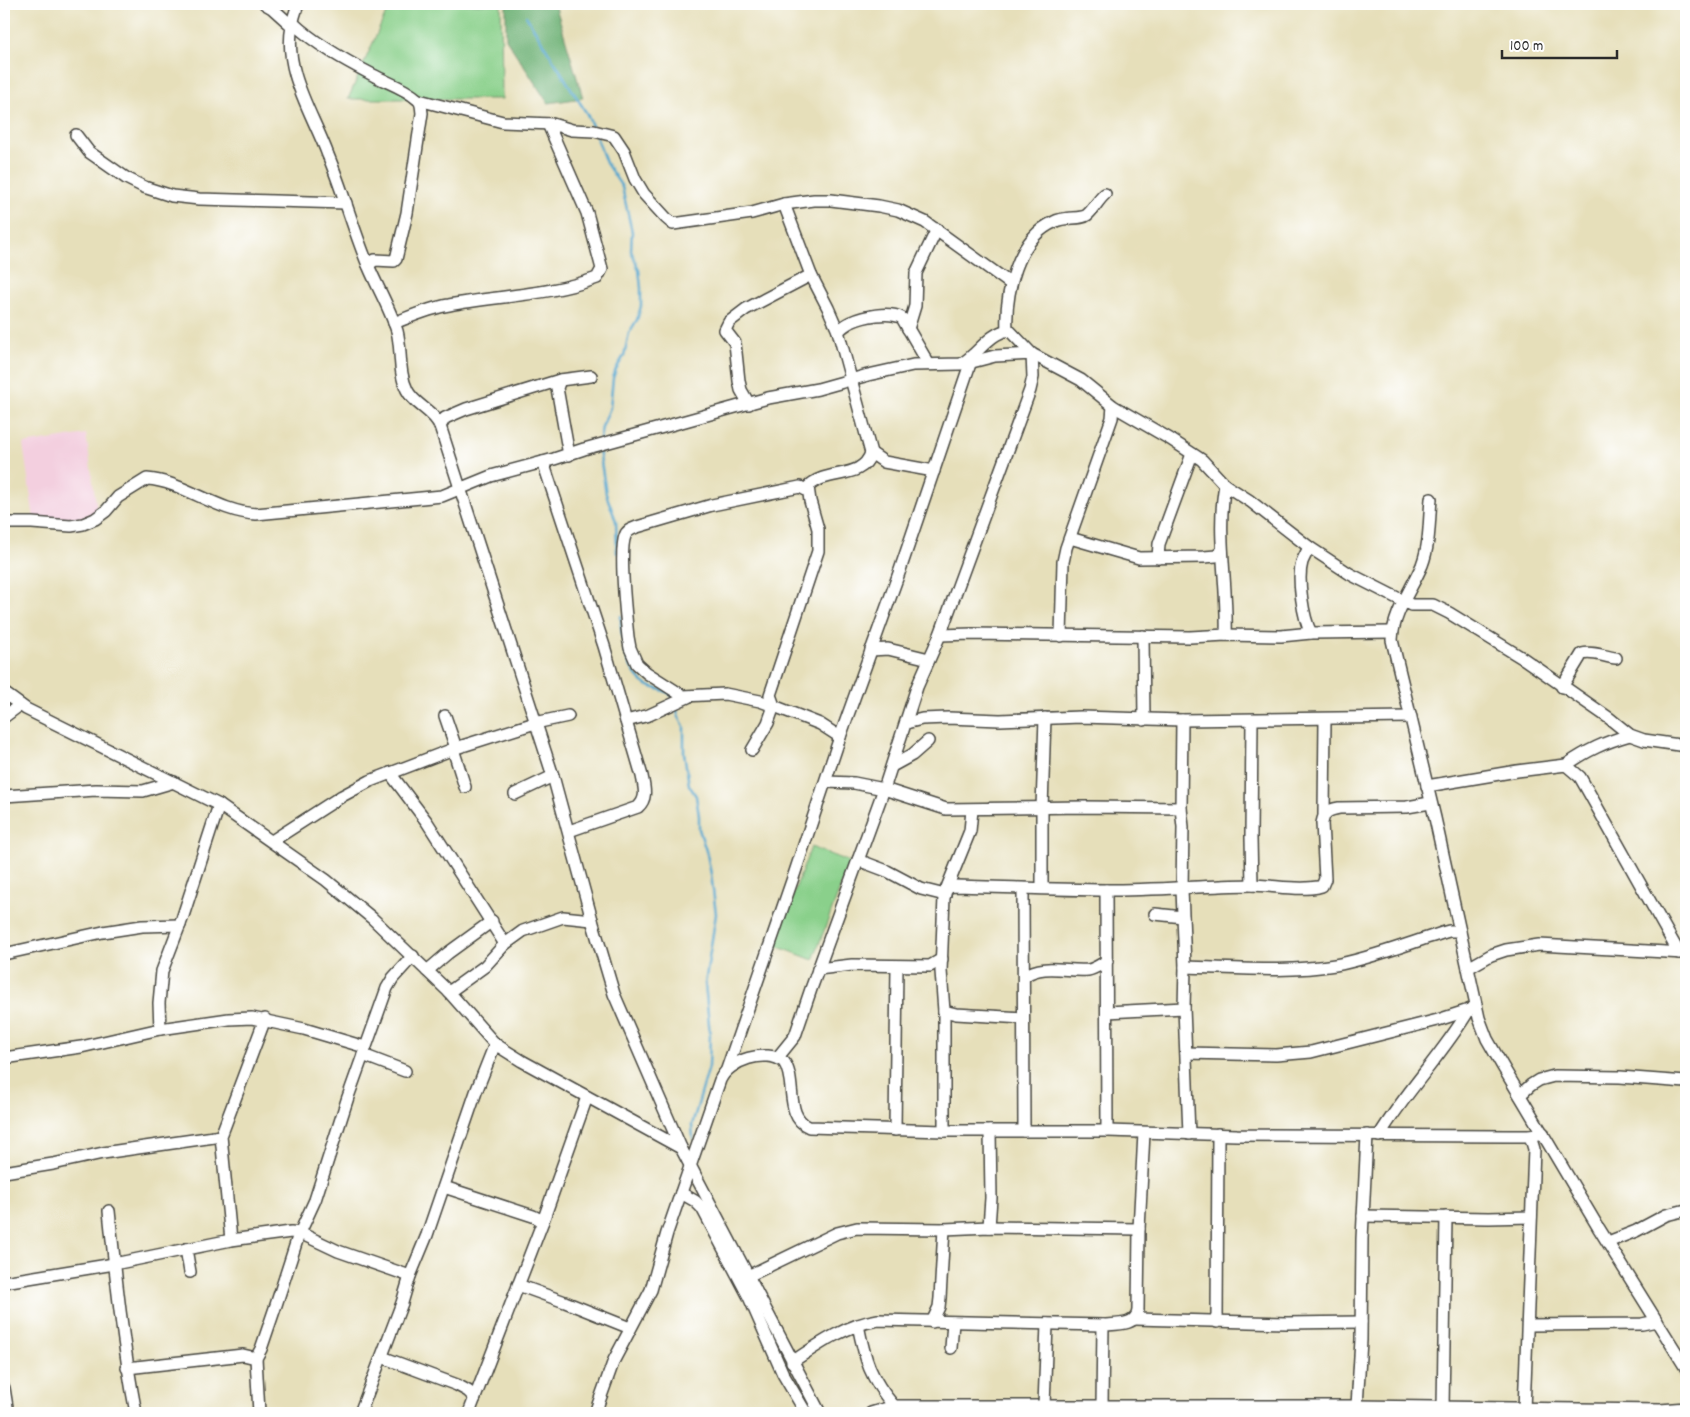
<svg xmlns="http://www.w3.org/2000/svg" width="1690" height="1417" font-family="Dekko,sans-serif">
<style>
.built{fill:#f3cfdf}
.green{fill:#8ad08b;stroke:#5a7e5b}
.forest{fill:#6fb277;stroke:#4d6e51}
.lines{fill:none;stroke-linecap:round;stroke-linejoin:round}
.stream{stroke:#52a6ce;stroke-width:2.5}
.minor-casing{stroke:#474640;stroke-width:14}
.minor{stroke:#fff;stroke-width:11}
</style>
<rect width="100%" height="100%" fill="#fff"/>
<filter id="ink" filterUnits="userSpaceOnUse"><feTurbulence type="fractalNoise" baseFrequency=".02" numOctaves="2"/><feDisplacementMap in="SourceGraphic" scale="10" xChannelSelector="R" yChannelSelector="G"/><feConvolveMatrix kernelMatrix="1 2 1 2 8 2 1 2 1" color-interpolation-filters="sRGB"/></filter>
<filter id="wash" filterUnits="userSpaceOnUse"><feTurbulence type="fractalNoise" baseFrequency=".0096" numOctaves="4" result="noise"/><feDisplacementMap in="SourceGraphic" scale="20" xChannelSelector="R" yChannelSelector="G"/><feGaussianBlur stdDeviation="1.12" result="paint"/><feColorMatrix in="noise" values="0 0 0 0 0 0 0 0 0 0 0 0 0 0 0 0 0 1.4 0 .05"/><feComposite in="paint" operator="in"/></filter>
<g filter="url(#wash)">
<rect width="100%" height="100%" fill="#e6dfba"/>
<polygon class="built" points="86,434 98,517 35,526 23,444"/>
<g class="green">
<polygon points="390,4 501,4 502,99 348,99"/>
<polygon points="811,847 850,862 813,960 774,945"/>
</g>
<polygon class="forest" points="506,4 555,4 583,98 548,103 506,39"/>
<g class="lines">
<g class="stream">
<polyline points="526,16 587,114 592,126"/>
<polyline points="596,136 606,163 622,187 632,232 631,251 639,270 641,288 641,306 637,320 629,333 624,356 616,369 613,378 610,408 602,427 600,440"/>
<polyline points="599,449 606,494 616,521 617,553"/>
<polyline points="621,616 621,628 624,645"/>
<path d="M625,651C629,664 634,677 647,685C655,690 671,689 674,700"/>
<polyline points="675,705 679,717 684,726 684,753 687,772 689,785 696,796 699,816 699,829 707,854 711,874 716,914 705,984 710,1034 709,1067 692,1125 693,1139"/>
</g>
</g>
</g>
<g filter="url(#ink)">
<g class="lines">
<g class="minor-casing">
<g id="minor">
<polyline points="265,4 272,8 292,26"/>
<path d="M298,4C296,11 293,18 292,26C283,71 313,114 328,155C343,191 353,229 368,265C377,287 390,308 397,331C402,350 398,372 407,390C414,405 433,410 440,426L553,776L592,920L614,994L681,1148L820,1413"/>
<path d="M293,23C315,44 346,61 373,75C388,83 405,88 417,99C422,102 421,107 422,113L407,213L396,259L394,261L375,260L368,265"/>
<polyline points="419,100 503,122 552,124 572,130 594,131 614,136 624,151 635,179 644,194 666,218 673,224 752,213 784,204 814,200 831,200 879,206 898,210 925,222 1011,284"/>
<polyline points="76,135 89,152 126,178 144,187 172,196 199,199 346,203"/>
<path d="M784,204L811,275L828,308L838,331L871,453C862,481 826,468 808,487L810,501L818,529V551L770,695L774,706L820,724L840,737"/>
<path d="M394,323C412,316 430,308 449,305C497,296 551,295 597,278L602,269L587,213L548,124"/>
<polyline points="908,329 915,306 916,273 937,229"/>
<path d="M1007,330C1005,294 1017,238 1054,222C1064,216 1081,220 1087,215C1094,209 1098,200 1105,194"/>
<path d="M838,331C842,328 846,324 851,322C864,316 889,311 902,318L928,363"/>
<polyline points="560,380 557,388 569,455"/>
<polyline points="749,404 741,390 739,381 735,343 725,330 729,322 746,309 811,275"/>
<polyline points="440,426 445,418 466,409 560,380 591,376"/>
<polyline points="871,453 884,462 934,471"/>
<path d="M543,462L604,646L642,776C644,787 648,798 638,807L569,831"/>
<path d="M1225,485C1216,534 1228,585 1226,635"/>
<path d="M1431,499C1429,521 1430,544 1422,565C1412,589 1393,613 1392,640L1435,818L1479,1018L1487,1039L1503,1067L1598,1227L1686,1368"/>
<path d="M4,523H32L71,526L83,524L95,519L106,511L118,497L147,479C183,481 217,512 256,514L442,496L491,476L554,459L584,449L768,398L818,389L868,375L913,365L961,364C978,355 988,333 1009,330L1032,354L1081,380L1113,406L1170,439L1202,460L1225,485L1250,501L1309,547L1350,574L1411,605H1433L1449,613L1524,659L1609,718L1630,735L1644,740L1686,746"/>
<polyline points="1070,538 1139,558 1204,557 1216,556 1222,551"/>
<path d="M1309,547C1307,552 1304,557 1302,562C1297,579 1303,618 1311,633"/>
<polyline points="1158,558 1159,544 1192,454"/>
<polyline points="940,635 972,634 1190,637 1226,635 1281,636 1311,633 1392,632"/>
<polyline points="1061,636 1063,562 1066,548 1112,418 1113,406"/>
<polyline points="1143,636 1144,720"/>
<polyline points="871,650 888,649 929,659"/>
<path d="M1562,687L1582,654C1593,651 1605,657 1616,658"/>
<polyline points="4,693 26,709 219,805 326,880 372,918 449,992 495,1044 522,1061 681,1148"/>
<polyline points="445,716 456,748"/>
<polyline points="4,717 20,705"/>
<polyline points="1182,720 1181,808 1183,827 1182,889 1185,967 1184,1008 1189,1134"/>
<polyline points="1252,720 1251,838 1252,885"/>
<polyline points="626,721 649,715 688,697"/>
<polyline points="906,723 922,719 948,718 1000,720 1081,717 1182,720 1411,717"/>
<polyline points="453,749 465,787"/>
<path d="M752,750L768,723L774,706L760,701L725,694L683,696L647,673L637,664L630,648L628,637C626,618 619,551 625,536C627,530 632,529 637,527L712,505L800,487L808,491"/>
<path d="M1566,765C1588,750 1605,742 1630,735"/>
<polyline points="892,766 912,755 928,741"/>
<polyline points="390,773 427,822 505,944"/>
<polyline points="826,782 854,783 884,789 946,809 1085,807 1181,808"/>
<polyline points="1427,786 1517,771 1566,765 1580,777 1588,791 1679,953"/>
<polyline points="515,794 553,776"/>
<polyline points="4,796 96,790 143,791 174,782"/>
<polyline points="1324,814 1325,719"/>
<polyline points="272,841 342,796 370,781 456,748 535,723 568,716"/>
<polyline points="858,860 887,871 921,889 945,895"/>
<polyline points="1042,888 1042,808 1045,718"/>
<polyline points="1023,889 1024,1131"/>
<polyline points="946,890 970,831 972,810"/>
<polyline points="1106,890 1107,1131"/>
<polyline points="1155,914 1183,917"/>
<polyline points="4,954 103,932 142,926 180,925"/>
<path d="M1185,967C1234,968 1286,973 1335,965C1374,958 1411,942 1449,931H1460"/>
<polyline points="1468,968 1491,955 1506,950 1539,945 1684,953"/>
<polyline points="818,969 852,965 930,966 942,959"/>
<polyline points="427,971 448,953 492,921"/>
<path d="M1025,976C1042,963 1068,972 1088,970C1095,969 1101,964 1107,961"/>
<polyline points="449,992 485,966 505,944 523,931 563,917 592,920"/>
<polyline points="944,1011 956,1014 1023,1018"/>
<polyline points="1107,1012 1184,1008"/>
<polyline points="160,1029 159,1003 162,971 182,919 219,805"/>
<polyline points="1186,1053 1276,1055 1311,1052 1438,1020 1469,1010"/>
<polyline points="363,1055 405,1071"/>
<polyline points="778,1057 795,1036 811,989 884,789 917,687 940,635 1030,390 1033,377 1032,354 995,356 972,362"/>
<polyline points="4,1058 81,1047 160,1029 229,1019 252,1018 304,1029 365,1047"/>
<polyline points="727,1069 795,872 840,737 899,573 973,355"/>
<polyline points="1520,1095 1531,1085 1539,1080 1554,1076 1620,1077 1686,1082"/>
<polyline points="895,1130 897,966"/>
<path d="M944,1131V1011L941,971L944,897C945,891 947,887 953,886C1004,887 1055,890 1106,890C1154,890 1202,886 1250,885C1273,885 1296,891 1318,887L1322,886L1325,879L1322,823C1324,812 1328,810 1339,808L1407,807L1430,803"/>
<path d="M1379,1136C1406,1091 1443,1054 1469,1010L1472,1008"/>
<polyline points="4,1172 53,1164 103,1153 221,1136"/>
<polyline points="444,1187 533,1216 543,1221"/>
<polyline points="681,1193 695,1201 702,1208 749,1297 783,1374 806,1413"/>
<path d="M109,1211C116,1279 123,1346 136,1413"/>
<polyline points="1363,1216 1489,1218 1531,1217"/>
<polyline points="989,1227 991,1198 990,1131"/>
<polyline points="231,1240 221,1136 265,1019"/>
<polyline points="1608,1242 1636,1231 1666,1215 1686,1210"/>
<polyline points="186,1249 190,1272"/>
<polyline points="748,1276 837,1233 857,1228 944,1229 989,1227 1139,1229"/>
<polyline points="4,1282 114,1264 231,1240 291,1232 300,1233 338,1251 410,1276"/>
<polyline points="518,1285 565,1302 630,1328"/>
<polyline points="1135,1319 1287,1323 1361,1322"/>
<polyline points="932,1322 939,1307 940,1298 944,1229"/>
<polyline points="1217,1322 1218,1134"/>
<path d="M858,1325C865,1360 870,1378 894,1406"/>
<polyline points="1528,1325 1642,1324 1657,1321"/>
<polyline points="951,1348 953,1322"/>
<polyline points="382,1357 457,1385 468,1391 475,1398"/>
<path d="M792,1362C819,1344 846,1325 878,1320L1103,1325C1116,1324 1137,1326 1138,1310L1139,1229L1144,1133"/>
<polyline points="127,1368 243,1355 256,1358"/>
<polyline points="4,1388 8,1413"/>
<polyline points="1044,1406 1047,1324"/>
<polyline points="1102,1406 1103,1325"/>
<polyline points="1357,1406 1361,1340 1362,1239 1367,1135"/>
<polyline points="1443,1408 1446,1217"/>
<polyline points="1524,1410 1534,1149 1530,1136"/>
<polyline points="259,1413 256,1358 261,1349 276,1305 298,1237 315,1200 348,1097 387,988 393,978 413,956"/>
<polyline points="360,1413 402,1303 410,1276 427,1235 476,1092 495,1044"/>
<polyline points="469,1413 543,1221 587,1097"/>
<path d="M595,1413L614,1360L651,1290L667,1233L720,1080C729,1060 766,1048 784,1062C797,1080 784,1117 809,1127L944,1131H1107L1237,1135L1510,1136H1530L1543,1133"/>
<polyline points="871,1413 894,1406 1357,1406 1660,1410 1686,1408"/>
</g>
</g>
<use href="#minor" class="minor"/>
</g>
</g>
<rect width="1690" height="1417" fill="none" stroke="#fff" stroke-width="20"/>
<path d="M1502 50v8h115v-8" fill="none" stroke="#2b2b2b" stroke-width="2.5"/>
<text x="1510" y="50" font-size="15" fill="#2b2b2b" stroke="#ffffff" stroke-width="4" paint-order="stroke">100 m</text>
</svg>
